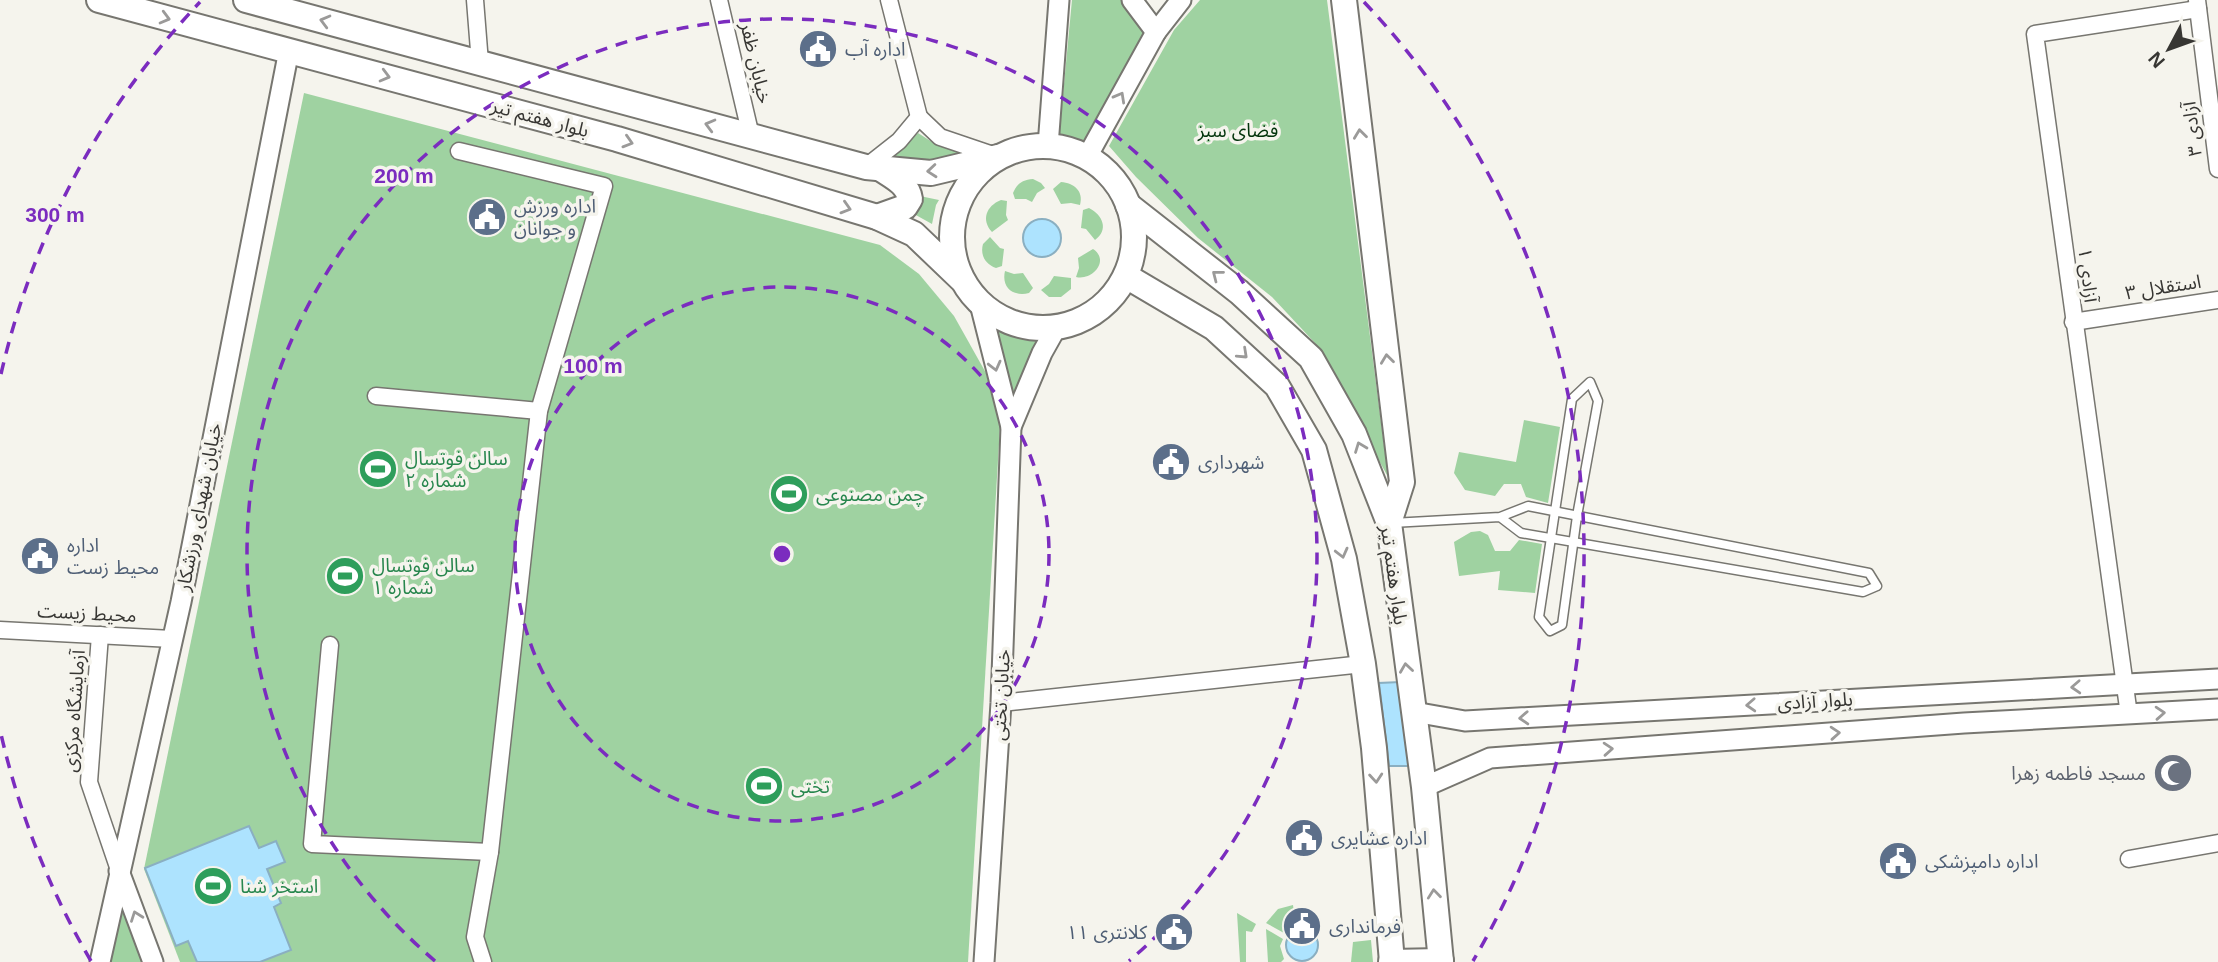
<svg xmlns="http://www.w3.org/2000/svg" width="2218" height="962" font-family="Helvetica,'Noto Sans Arabic',sans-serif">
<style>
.green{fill:#9fd2a1}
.water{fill:#ade3fe;stroke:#8aafc1;stroke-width:2}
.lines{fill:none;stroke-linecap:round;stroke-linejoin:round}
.service-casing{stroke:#777670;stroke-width:11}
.minor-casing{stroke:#777670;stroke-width:19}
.tertiary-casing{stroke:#777670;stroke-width:23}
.primary-casing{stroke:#777670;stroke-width:28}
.service{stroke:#fff;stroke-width:8}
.minor{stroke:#fff;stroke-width:16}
.tertiary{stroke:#fff;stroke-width:19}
.primary{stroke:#fff;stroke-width:24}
.oneway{stroke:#9b9a99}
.ring{fill:none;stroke:#7b2cbf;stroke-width:3.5;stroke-dasharray:12 9}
.labels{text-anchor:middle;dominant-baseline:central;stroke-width:7;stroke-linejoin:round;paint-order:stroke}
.service-label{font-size:19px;fill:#4e5e75;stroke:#f5f4ed;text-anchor:start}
.street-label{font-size:19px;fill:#373633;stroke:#f5f4ed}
.park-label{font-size:19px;fill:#03340c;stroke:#f5f4ed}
.leisure-label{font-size:19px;fill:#27864d;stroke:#f5f4ed;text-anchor:start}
.worship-label{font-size:19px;fill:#5b616d;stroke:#f5f4ed;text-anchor:end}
.centre{fill:#7b2cbf;stroke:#f5f4ed;stroke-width:3.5}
.ring-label{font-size:21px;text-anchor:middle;font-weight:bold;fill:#7b2cbf;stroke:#f5f4ed;stroke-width:7;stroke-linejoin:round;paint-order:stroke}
</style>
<rect width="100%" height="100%" fill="#f5f4ed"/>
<g class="green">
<polygon points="1072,0 1126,0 1151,30 1093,153 1059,137"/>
<polygon points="1200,0 1327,0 1388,477 1315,343 1272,297 1198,238 1136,177 1109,146 1174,30"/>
<polygon points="304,93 880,245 919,274 954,316 986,373 1000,427 968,962 180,962 144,869"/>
<polygon points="918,133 932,142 972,153 932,164 885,164"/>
<path d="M1033,179L1041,183L1045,188L1037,193L1032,202L1026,199H1015L1013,193C1017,183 1023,180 1033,179Z"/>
<path d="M1061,182C1074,183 1084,191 1080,205L1071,203L1061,204L1053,189Z"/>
<polygon points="915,195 939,200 936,205 932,224 914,214"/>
<path d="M1001,200L1007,201L1006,215L1008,220L992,232C981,220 986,206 1001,200Z"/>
<path d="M1089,208C1103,215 1109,230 1095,240L1086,229L1081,228L1083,210Z"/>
<path d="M990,237L1000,248L1004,249L1002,266L996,268C985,264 980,255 983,244Z"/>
<path d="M1093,249C1110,260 1093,281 1076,277L1079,268L1078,258Z"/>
<path d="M1005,271L1014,274L1023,273L1033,288L1029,293C1014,297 1001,288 1005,271Z"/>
<polygon points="1054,276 1071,278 1071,289 1061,297 1049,297 1041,290 1049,284"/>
<path d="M985,311C1006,327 1025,332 1051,332L1011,418Z"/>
<polygon points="1524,420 1560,427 1548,503 1526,497 1521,484 1504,484 1495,496 1465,490 1454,473 1459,452 1516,462"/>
<polygon points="1480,531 1488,535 1495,551 1510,551 1519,540 1542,544 1535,593 1498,590 1500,571 1459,576 1454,542 1471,532"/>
<polygon points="122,899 143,962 110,962"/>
<polygon points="1293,905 1296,927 1284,933 1266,923 1278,909"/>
<polygon points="1237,913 1256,924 1252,932 1246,931 1246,962 1240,962"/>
<polygon points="1266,929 1283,939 1280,946 1284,959 1281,962 1268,962"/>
<polygon points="1371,940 1373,962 1351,962 1353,942"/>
</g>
<g class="water">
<circle cx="1042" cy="238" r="19"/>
<polygon points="1400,682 1412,766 1389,766 1379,683"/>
<polygon points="249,826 259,848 276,841 285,862 267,869 281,903 274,907 291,950 260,962 197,962 188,941 176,946 145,868"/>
<circle cx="1302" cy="945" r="16"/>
</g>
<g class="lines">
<g class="service-casing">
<g id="service">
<polygon points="1590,382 1598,401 1577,516 1562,625 1550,631 1539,617 1572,399"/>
<polyline points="1392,523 1500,517 1528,506 1869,573 1877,586 1863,592 1521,533 1500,517"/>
</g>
</g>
<g class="minor-casing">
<g id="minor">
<polyline points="475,0 480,63"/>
<polyline points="719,0 751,136"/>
<polyline points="889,0 919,117"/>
<polyline points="2197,0 2218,169"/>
<polyline points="459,151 604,186 539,411 490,852 475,937 483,962"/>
<polyline points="866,167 899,141 919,117 940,137 996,156"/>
<polyline points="2073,322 2218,300"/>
<polyline points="376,396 539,411"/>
<polyline points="0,630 172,639"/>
<polyline points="100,635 89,782 119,870"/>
<polyline points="330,645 312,844 490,852"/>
<polyline points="1001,703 1363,664"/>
<polyline points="2129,715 2035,34 2198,9"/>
<polyline points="2129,859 2218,843"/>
</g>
</g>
<g class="tertiary-casing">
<g id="tertiary">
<polyline points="1132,0 1156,32"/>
<polyline points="1048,146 1059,0"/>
<polyline points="1087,157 1156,32 1181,0"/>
<polyline points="980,304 1011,427 1001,703 984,962"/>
<polyline points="1011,427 1042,353 1056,328"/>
<polyline points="1414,712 1465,721 2218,679"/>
<polyline points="1424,787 1490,758 1964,723 2218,709"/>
<polyline points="119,871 153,962"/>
<polyline points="100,962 181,602 289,50"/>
</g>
</g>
<g class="primary-casing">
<g id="primary">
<polyline points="99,0 617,139 877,217 914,234 961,279"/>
<polyline points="246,0 866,167 931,173 998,157"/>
<polyline points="1344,0 1402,482 1389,523"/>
<circle cx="1043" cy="237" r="91"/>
<polyline points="1128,205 1239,292 1311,358 1354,434 1389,523 1424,787 1441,962"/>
<path d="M877,217L905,207L910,199C908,184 893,177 881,169"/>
<polyline points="1126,276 1214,328 1277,386 1314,450 1344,559 1363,664 1374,748 1392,962"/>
<polyline points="1391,962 1441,961"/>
</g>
</g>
<use href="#service" class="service"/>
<use href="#minor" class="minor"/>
<use href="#tertiary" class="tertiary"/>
<use href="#primary" class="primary"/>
</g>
<defs><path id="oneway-chevron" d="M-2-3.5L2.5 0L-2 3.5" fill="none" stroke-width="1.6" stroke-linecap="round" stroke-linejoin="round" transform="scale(1.75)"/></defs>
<g class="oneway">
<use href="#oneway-chevron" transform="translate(165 18) rotate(15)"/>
<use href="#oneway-chevron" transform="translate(325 21) rotate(-165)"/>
<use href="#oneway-chevron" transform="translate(385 76) rotate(15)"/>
<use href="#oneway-chevron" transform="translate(1120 97) rotate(-61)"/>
<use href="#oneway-chevron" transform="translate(710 125) rotate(-165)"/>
<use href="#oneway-chevron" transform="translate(1360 134) rotate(-97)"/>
<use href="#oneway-chevron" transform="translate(628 142) rotate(17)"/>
<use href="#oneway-chevron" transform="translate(932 171) rotate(175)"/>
<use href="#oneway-chevron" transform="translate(846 208) rotate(17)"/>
<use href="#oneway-chevron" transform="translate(1217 275) rotate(-142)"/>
<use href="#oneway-chevron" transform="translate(1243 354) rotate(43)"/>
<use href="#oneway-chevron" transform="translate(1387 359) rotate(-97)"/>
<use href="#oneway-chevron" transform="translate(995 366) rotate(76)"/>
<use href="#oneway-chevron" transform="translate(1360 447) rotate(-111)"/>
<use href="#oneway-chevron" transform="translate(1342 553) rotate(76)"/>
<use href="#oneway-chevron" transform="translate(1406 668) rotate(-98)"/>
<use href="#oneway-chevron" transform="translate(2076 687) rotate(177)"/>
<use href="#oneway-chevron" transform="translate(1751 705) rotate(177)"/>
<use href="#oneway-chevron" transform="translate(2160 713) rotate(-4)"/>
<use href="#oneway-chevron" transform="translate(1524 718) rotate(177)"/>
<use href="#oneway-chevron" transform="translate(1835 733) rotate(-4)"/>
<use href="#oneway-chevron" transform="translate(1608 749) rotate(-4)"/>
<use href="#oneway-chevron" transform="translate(1376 778) rotate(85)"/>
<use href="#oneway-chevron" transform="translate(1434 894) rotate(-96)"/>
<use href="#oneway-chevron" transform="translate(136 916) rotate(-110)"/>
</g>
<g class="ring">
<circle cx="782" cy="554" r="267"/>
<path d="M435 961A535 535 0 1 1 1129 961"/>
<path d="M91 961A802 802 0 0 1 1 734M1 374A802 802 0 0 1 200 2M1364 2A802 802 0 0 1 1473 961"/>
</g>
<defs>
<g id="civic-disc" transform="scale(2.0125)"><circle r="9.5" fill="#5c6f8a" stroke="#f5f4ed"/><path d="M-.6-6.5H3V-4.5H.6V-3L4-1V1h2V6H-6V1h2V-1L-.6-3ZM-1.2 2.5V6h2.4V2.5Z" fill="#fff"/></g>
<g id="stadium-disc" transform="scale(2.0125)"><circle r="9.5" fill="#2e9e5b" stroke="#f5f4ed"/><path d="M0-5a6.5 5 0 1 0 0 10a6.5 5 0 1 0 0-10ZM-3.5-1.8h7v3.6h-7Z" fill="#fff"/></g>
<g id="mosque-disc" transform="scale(2.0125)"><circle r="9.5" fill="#6b7280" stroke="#f5f4ed"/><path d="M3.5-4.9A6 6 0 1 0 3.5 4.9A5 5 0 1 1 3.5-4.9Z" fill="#fff"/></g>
</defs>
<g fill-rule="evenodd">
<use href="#civic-disc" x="818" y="49"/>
<use href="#civic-disc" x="487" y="217"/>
<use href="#civic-disc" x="1171" y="462"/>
<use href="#stadium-disc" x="378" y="469"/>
<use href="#stadium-disc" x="789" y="494"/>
<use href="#civic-disc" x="40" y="556"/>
<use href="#stadium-disc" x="345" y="576"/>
<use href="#mosque-disc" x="2173" y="773"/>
<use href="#stadium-disc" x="764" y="786"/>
<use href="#civic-disc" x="1304" y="838"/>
<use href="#civic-disc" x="1898" y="861"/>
<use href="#stadium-disc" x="213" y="886"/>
<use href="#civic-disc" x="1302" y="926"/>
<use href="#civic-disc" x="1174" y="932"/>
</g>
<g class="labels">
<g class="service-label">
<text x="845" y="49">اداره آب</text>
<text x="514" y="206">اداره ورزش<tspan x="514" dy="22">و جوانان</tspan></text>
<text x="1198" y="462">شهرداری</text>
<text x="67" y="545">اداره<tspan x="67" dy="22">محیط زست</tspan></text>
<text x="1331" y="838">اداره عشایری</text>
<text x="1925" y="861">اداره دامپزشکی</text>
<text x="1329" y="926">فرمانداری</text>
<text x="1147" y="932" text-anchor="end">کلانتری ۱۱</text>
</g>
<g class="street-label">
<text transform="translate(756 63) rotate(77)">خیابان ظفر</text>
<text transform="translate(540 118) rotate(15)">بلوار هفتم تیر</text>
<text transform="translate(2192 129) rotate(-97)">آزادی ۳</text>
<text transform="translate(2088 275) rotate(83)">آزادی ۱</text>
<text transform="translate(2163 287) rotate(-9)">استقلال ۳</text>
<text transform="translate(199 507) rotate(-79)">خیابان شهدای ورزشکار</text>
<text transform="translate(1394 575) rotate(82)">بلوار هفتم تیر</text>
<text transform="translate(87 613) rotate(3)">محیط زیست</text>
<text transform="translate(1001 695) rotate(-87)">خیابان تختی</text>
<text transform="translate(1815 701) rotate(-3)">بلوار آزادی</text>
<text transform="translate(74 711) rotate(-86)">آزمایشگاه مرکزی</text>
</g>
<g class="park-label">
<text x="1238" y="130">فضای سبز</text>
</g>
<g class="leisure-label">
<text x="405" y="458">سالن فوتسال<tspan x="405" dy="22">شماره ۲</tspan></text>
<text x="816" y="494">چمن مصنوعی</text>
<text x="372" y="565">سالن فوتسال<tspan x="372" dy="22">شماره ۱</tspan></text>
<text x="791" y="786">تختی</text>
<text x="240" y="886">استخر شنا</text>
</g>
<g class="worship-label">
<text x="2146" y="773">مسجد فاطمه زهرا</text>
</g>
</g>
<circle cx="782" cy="554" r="10" class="centre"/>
<g class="ring-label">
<text x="404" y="183">200 m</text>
<text x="55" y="222">300 m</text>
<text x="593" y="373">100 m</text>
</g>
<g transform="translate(2169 49) rotate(229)" stroke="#f5f4ed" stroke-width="5" paint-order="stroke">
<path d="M0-5L12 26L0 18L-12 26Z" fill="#373633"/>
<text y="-10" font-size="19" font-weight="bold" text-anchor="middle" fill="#373633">N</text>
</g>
</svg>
